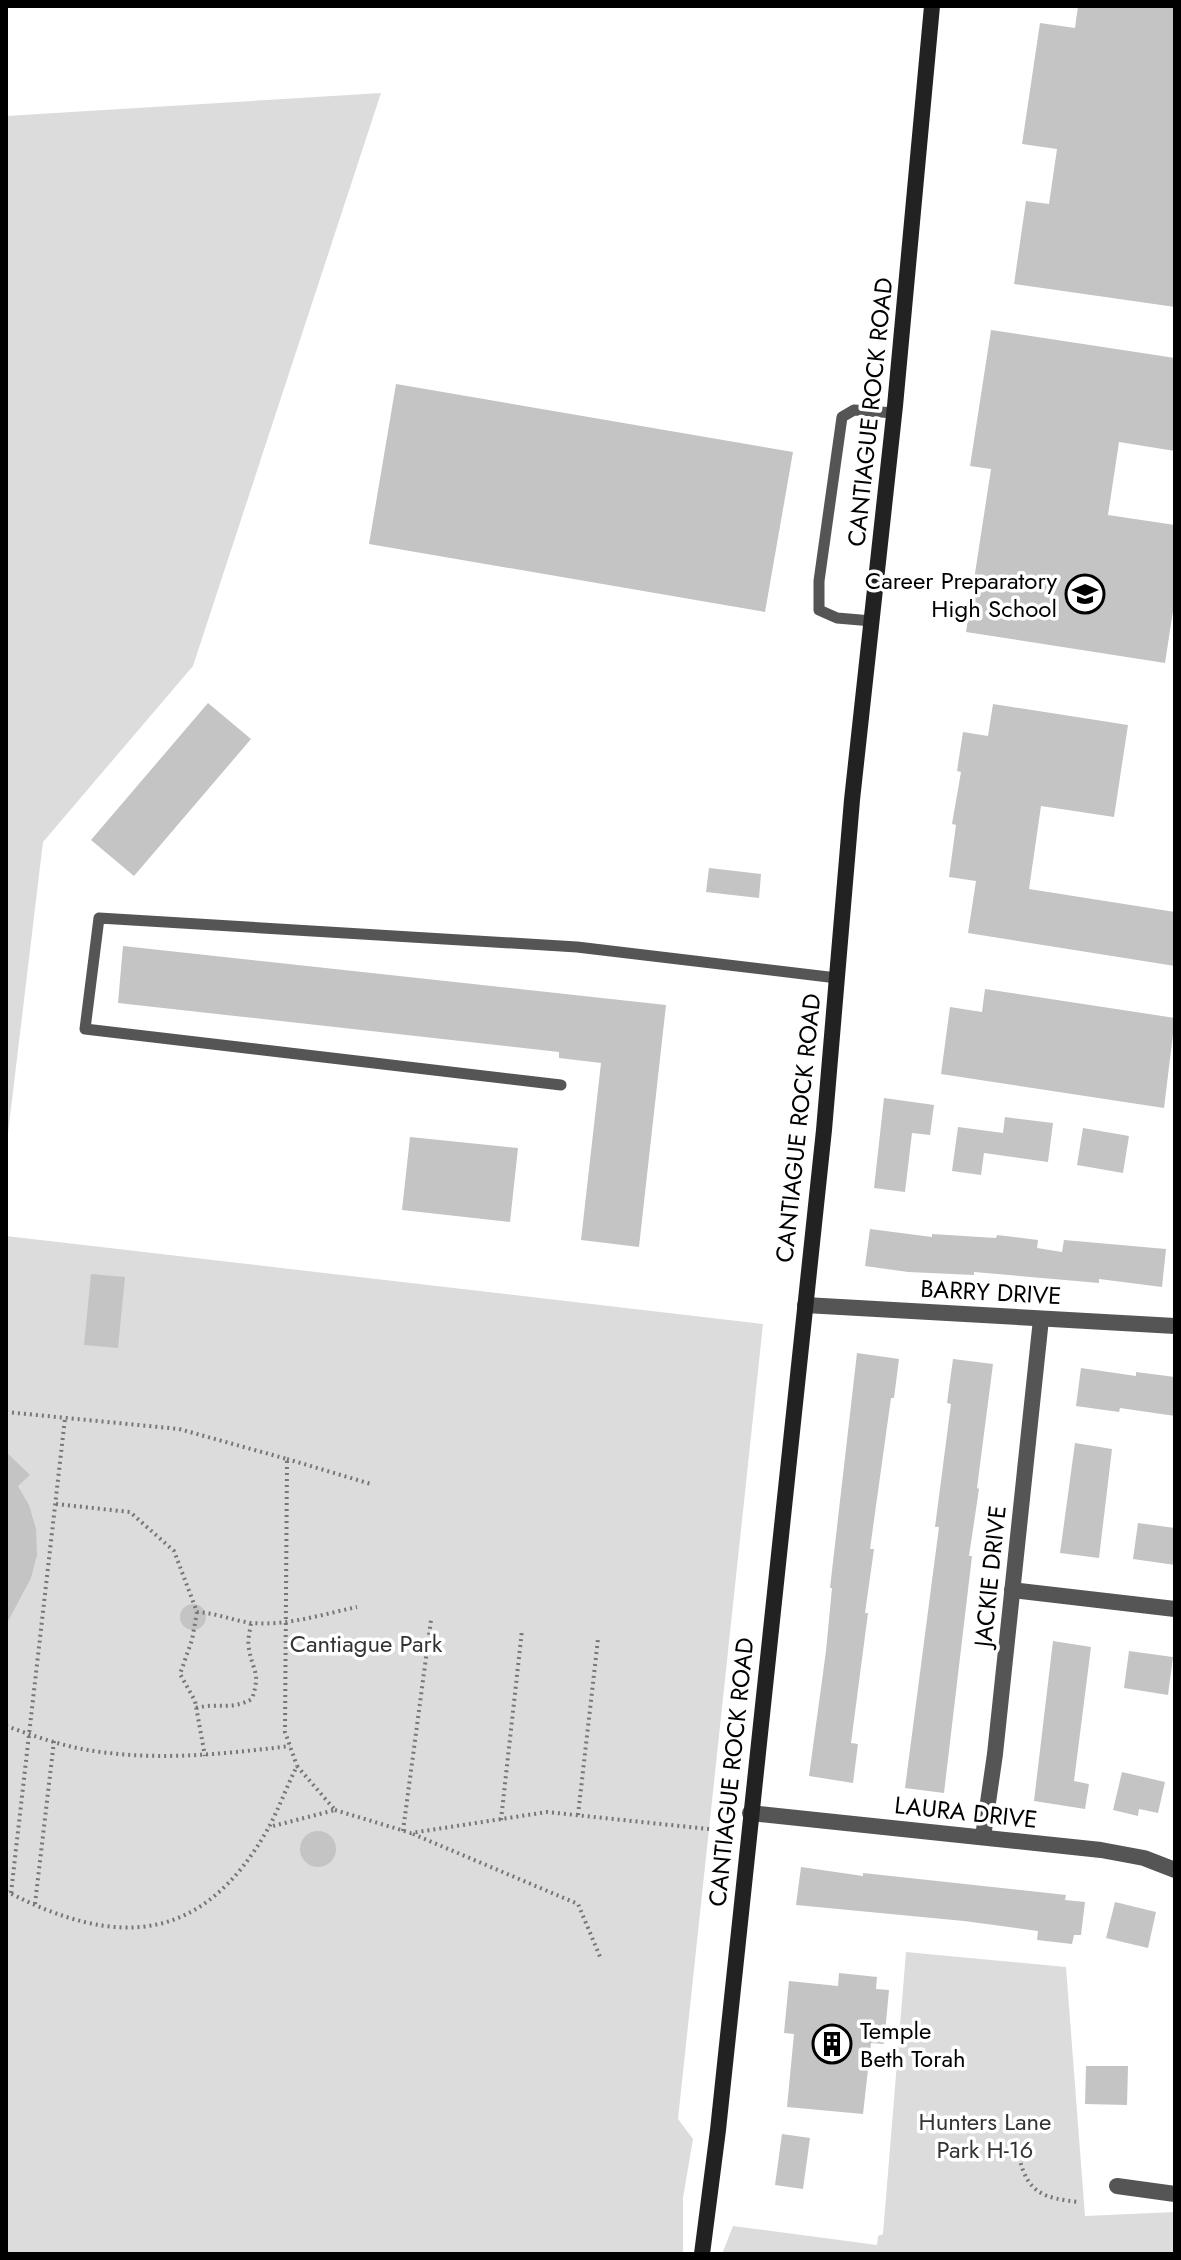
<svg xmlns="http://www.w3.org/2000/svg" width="1181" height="2260" font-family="Jost,sans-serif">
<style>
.green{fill:#dcdcdc}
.building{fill:#c4c4c4}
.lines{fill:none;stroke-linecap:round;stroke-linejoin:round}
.path{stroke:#777;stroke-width:4;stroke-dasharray:2 4;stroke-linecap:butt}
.service{stroke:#555;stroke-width:11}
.minor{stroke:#555;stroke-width:16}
.secondary{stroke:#222;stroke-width:16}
.labels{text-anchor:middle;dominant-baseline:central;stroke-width:7;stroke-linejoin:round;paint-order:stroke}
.street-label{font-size:24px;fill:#000;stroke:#fff}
.poi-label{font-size:24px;fill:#000;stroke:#fff;text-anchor:end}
.park-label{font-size:24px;fill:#333;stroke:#fff}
</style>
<rect width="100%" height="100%" fill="#fff"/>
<g class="green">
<polygon points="381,93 193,666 43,842 6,1150 6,116"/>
<polygon points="6,1236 763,1324 678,2119 693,2139 683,2198 683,2254 6,2254"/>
<polygon points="906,1952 1066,1967 1085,2216 1175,2212 1175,2254 722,2254 733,2226 877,2245 878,2236 883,2234"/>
</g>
<g class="building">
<polygon points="1078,6 1175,6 1175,307 1014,284 1026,201 1049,204 1057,149 1022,144 1040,23 1075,28"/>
<polygon points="991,330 1175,358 1175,451 1119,442 1108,515 1175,525 1175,598 1165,663 966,632 991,469 970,466"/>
<polygon points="396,384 793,452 765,612 369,544"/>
<polygon points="208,703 251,739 134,876 91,840"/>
<polygon points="993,704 1128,725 1114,817 1041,806 1029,889 1175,912 1175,966 968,933 976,881 949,877 956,825 952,824 961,772 957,771 963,732 988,736"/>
<polygon points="709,868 761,874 759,898 706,892"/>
<polygon points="123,946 666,1005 639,1247 581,1240 601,1063 559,1058 559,1052 118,1003"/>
<polygon points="985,989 1175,1018 1164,1108 941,1074 950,1007 982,1012"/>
<polygon points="884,1098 934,1105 930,1135 912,1133 905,1192 874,1188"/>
<polygon points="1005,1117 1053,1123 1048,1162 984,1153 981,1175 952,1171 958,1127 1003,1133"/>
<polygon points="1083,1128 1129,1136 1123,1173 1077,1165"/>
<polygon points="410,1137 518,1148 510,1222 402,1210"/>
<polygon points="870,1229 932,1237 932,1234 996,1238 997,1235 1038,1240 1037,1248 1062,1252 1064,1240 1166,1249 1162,1287 1099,1279 1099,1283 974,1272 974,1275 908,1272 865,1266"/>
<polygon points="91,1274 125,1277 118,1348 84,1345"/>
<polygon points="857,1353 899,1359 894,1398 891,1398 870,1549 874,1549 865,1613 868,1613 851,1743 858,1744 853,1783 809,1776 826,1651 832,1588 830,1588"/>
<polygon points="953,1359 993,1364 977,1488 979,1489 969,1556 972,1556 944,1793 905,1788 939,1527 935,1527 951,1404 947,1403"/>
<polygon points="1081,1368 1136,1376 1136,1372 1175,1377 1175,1416 1120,1408 1119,1412 1076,1406"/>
<polygon points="1075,1443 1112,1449 1099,1558 1060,1553"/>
<polygon points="6,1452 30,1475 18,1486 29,1505 36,1529 37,1555 31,1578 6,1625"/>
<polygon points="1138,1523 1175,1528 1175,1565 1133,1559"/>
<circle cx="193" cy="1617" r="13"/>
<polygon points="1053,1641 1091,1647 1074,1781 1089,1784 1085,1809 1034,1801"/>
<polygon points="1129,1651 1173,1657 1168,1695 1124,1688"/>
<polygon points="1122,1772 1165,1782 1158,1813 1139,1809 1138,1816 1113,1810"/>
<circle cx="318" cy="1849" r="18"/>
<polygon points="801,1867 863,1876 863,1873 1066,1895 1065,1900 1085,1902 1081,1935 1074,1935 1072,1944 1037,1940 1038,1931 964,1921 796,1905"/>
<polygon points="1115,1902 1156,1912 1148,1948 1106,1938"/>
<polygon points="839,1973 877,1977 876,1989 889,1990 884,2044 871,2043 863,2114 787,2107 794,2034 784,2033 789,1981 838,1986"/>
<polygon points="1086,2066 1128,2066 1127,2105 1085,2104"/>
<polygon points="782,2134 810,2138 803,2189 775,2185"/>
</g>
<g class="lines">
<g class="path">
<polyline points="6,1412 179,1429 287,1459 285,1732 297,1766"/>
<polyline points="287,1459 371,1484"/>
<path d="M56,1504L130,1512L174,1551L197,1612C217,1613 234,1621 252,1623C287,1626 324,1614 357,1607"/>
<polyline points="197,1612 192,1640 180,1674 195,1701 205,1756"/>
<path d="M196,1708C218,1702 230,1711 252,1699C261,1671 253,1673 249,1649C247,1641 250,1631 251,1623"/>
<path d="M6,1726C34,1736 65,1747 94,1751C160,1761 224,1754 290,1746"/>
<polyline points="335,1810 411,1833 547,1812 718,1830"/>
<polyline points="578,1815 598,1639"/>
<polyline points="501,1820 522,1630"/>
<polyline points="403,1831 431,1620"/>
<polyline points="413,1834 578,1904 601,1959"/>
<path d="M6,1891C117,1949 203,1945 269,1827C279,1808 287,1786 297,1766L335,1810L269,1827"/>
<polyline points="11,1893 65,1418"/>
<polyline points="35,1904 54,1741"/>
<path d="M1019,2157C1028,2194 1044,2198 1079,2202"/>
</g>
<g class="service">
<polyline points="872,621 837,618 819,610 819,581 842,417 854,410 894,413"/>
<polyline points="561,1085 85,1029 99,918 577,947 837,978"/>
</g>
<g class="minor">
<polyline points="805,1305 1175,1326"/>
<polyline points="1012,1590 1175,1609"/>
<polyline points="750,1813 1101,1850 1144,1858 1175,1870"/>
<polyline points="983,1837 995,1754 1041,1319"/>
<polyline points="1117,2186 1175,2194"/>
</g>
<polyline class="secondary" points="702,2254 718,2130 824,1130 852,800 895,406 932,6"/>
</g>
<defs>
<g id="school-ring" transform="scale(2)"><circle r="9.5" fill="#fff" stroke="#000" stroke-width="1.5"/><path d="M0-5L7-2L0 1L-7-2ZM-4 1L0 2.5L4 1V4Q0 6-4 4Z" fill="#000"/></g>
<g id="building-ring" transform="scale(2)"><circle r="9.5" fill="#fff" stroke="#000" stroke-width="1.5"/><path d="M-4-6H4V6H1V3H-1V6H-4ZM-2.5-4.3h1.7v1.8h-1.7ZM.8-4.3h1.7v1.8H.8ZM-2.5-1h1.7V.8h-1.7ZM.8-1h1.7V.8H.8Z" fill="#000"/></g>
</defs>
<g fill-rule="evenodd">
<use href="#school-ring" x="1085" y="594"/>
<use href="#building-ring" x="832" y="2044"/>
</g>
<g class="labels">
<g class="street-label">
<text transform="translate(870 412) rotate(-84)">CANTIAGUE ROCK ROAD</text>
<text transform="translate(798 1128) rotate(-84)">CANTIAGUE ROCK ROAD</text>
<text transform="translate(991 1292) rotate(3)">BARRY DRIVE</text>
<text transform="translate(990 1576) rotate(-84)">JACKIE DRIVE</text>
<text transform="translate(731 1772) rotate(-84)">CANTIAGUE ROCK ROAD</text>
<text transform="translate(966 1812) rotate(6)">LAURA DRIVE</text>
</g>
<g class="poi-label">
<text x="1057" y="580">Career Preparatory<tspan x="1057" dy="28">High School</tspan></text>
<text x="860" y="2030" text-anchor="start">Temple<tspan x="860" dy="28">Beth Torah</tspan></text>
</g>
<g class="park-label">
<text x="366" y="1643">Cantiague Park</text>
<text x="985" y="2121">Hunters Lane<tspan x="985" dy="28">Park H-16</tspan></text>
</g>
</g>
<rect width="1181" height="2260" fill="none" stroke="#000000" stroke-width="16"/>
</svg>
